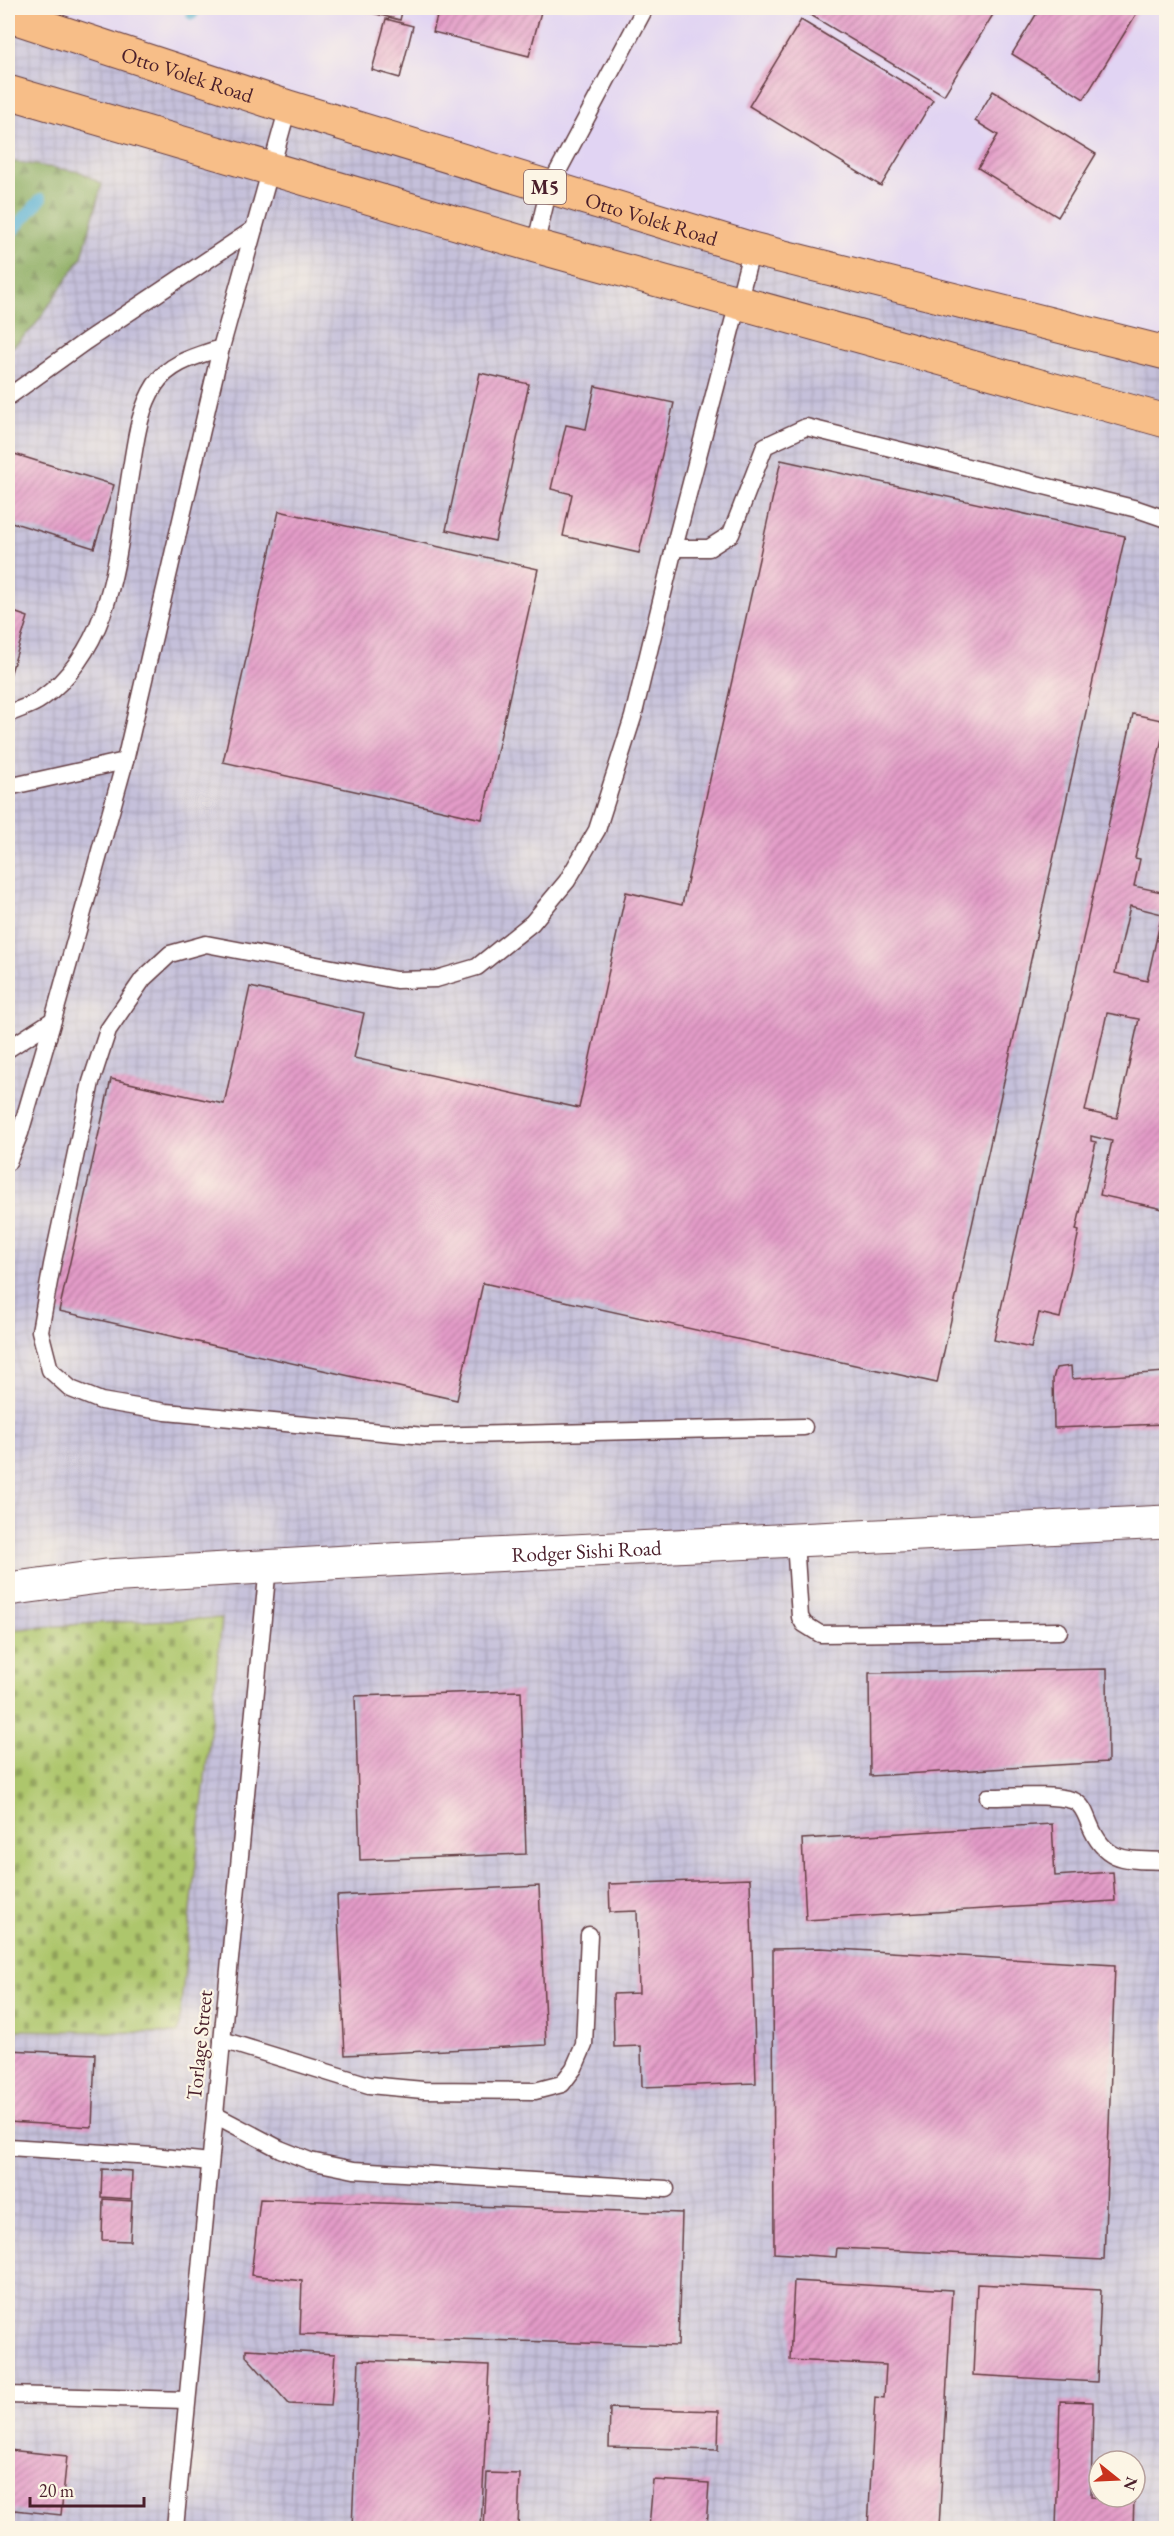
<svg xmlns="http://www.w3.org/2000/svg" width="1174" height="2536" font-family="'EB Garamond',serif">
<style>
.built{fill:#e1d4f3}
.industrial{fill:url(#industrial-grid);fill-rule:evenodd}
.forest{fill:url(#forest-firs);stroke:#6a6546;stroke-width:1.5}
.cemetery{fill:url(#cemetery-stones);stroke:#7c724c;stroke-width:1.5}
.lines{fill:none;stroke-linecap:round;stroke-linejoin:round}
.stream{stroke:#55aed2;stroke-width:12}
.building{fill:url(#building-hatch);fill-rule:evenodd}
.service-casing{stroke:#643d43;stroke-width:19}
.tertiary-casing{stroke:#643d43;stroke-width:35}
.primary-casing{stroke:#643d43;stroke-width:35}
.service{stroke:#fff;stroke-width:16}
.tertiary{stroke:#fff;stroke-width:33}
.primary{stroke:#f7be88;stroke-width:33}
.labels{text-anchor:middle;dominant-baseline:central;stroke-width:4.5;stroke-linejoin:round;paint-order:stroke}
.shield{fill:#fcf5e5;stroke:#7f5f63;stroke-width:1.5}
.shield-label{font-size:20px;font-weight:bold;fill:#4a1f2b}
.street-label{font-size:21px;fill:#4a1f2b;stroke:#fcf5e5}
</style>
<defs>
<pattern id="industrial-grid" width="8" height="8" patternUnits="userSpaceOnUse" patternTransform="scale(1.5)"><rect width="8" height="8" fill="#c5c0da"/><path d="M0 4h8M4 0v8" fill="none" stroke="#aba5bb"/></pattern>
<pattern id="forest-firs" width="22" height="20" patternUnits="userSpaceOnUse" patternTransform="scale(1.5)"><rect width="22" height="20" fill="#8aab60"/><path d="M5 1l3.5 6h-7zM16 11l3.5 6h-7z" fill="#738b4f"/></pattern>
<pattern id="cemetery-stones" width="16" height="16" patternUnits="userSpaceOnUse" patternTransform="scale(1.5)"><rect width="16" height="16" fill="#adc66c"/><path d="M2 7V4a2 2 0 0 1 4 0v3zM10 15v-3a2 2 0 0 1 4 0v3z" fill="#8fa059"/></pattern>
<pattern id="building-hatch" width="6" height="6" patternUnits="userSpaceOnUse" patternTransform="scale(1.5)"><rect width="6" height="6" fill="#e39bc8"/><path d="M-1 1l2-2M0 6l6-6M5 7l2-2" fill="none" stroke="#ba7ea3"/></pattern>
</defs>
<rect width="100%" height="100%" fill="#fcf5e5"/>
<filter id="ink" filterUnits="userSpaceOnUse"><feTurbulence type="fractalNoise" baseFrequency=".0167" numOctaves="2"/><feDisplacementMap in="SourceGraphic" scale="12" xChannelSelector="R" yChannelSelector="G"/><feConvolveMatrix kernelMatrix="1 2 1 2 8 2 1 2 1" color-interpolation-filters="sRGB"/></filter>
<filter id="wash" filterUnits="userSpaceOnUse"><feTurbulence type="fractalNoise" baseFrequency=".008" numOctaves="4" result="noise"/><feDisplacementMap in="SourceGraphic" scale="24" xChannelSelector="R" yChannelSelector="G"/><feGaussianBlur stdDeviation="1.35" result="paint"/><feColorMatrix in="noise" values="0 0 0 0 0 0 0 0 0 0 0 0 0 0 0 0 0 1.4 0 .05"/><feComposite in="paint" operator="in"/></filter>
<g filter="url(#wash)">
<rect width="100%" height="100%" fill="#f6e6cc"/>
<polygon class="built" points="8,8 1166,8 1166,350 747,243"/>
<path class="industrial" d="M8,13L285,103L1166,350V2528H8V2030L178,2033L222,1618L96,1623L8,1630V351L34,327L81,172L8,161ZM1099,2461H1135V2497H1099Z"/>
<polygon class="forest" points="8,161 81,172 102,184 82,257 34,327 8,351"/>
<polygon class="cemetery" points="222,1618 178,2033 8,2030 8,1630 96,1623"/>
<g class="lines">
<g class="stream">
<polyline points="192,14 195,8"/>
<polyline points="8,236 41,199"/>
</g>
</g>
<g id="blocks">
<g class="building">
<polygon points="353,8 403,8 400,20"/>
<polygon points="439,8 542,8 529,56 433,32"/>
<polygon points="799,8 997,8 944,95"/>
<polygon points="1040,8 1140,8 1084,99 1012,54"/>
<polygon points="386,19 413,26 400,78 372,70"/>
<polygon points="801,20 933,100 881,186 749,106"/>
<polygon points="993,91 1096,154 1058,217 978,168 998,135 975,121"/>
<polygon points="480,373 529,384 495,541 446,530"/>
<polygon points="595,386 674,403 639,553 563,536 572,494 551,489 566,425 586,429"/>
<polygon points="8,452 114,485 94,548 8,521"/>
<polygon points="781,460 1125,536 937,1383 483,1283 457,1400 59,1311 111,1079 224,1104 250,987 364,1013 354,1058 579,1108 626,892 682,905"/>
<polygon points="279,511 538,569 482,819 223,762"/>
<polygon points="8,610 28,617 8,682"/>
<path d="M1133,714L1166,721L1135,858L1140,859L1134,886L1166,893V1192L1163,1209L1100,1195L1112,1141L1091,1136V1141L1096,1142L1076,1230L1079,1231L1060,1318L1039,1313L1031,1348L994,1340ZM1130,906L1162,914L1147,981L1115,973ZM1107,1013L1139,1019L1117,1118L1085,1111Z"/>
<polygon points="1071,1366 1072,1379 1165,1372 1165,1424 1054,1428 1053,1379 1056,1368"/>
<polygon points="1107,1669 1108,1762 870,1776 869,1673"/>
<polygon points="521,1691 526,1854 360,1860 355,1696"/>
<polygon points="1052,1824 1055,1876 1113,1872 1115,1901 806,1920 802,1839"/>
<polygon points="750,1879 756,2083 642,2087 641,2046 614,2047 613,1994 639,1993 637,1911 610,1912 609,1884"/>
<polygon points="539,1886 546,2045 345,2055 337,1896"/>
<polygon points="820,1948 1115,1965 1104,2260 837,2248 836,2257 774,2253 773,1949"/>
<polygon points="8,2050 95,2054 92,2127 8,2122"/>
<polygon points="102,2169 132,2171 131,2199 101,2197"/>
<polygon points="103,2199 132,2201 130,2241 102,2240"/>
<polygon points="260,2199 682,2213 678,2346 300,2334 302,2281 251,2275"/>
<polygon points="794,2281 952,2290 939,2528 868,2528 875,2397 884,2398 886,2365 790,2360"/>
<polygon points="977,2284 1101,2290 1097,2382 973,2375"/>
<polygon points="246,2349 335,2354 331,2406 289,2404 246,2356"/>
<polygon points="359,2360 489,2365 481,2528 352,2528"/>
<polygon points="1060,2401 1093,2402 1091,2497 1134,2499 1133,2528 1056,2528"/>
<polygon points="610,2408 719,2411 718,2450 609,2447"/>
<polygon points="8,2450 67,2456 61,2515 15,2510 13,2528 8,2528"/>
<polygon points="487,2473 520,2474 518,2528 484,2528"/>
<polygon points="653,2480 709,2483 706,2528 649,2528"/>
</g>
</g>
</g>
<g filter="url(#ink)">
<use href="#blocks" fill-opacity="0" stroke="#643d43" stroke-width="1.5"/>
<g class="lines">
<g class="service-casing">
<g id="service">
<polyline points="535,246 549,188 645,8"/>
<polyline points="752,249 674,548 633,717 597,830 567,881 532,923 477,967 436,979 396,980 206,944 170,954 143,979 108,1030 91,1082 52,1265 40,1331 50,1370 71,1389 101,1401 166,1412 424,1436 804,1427"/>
<polyline points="8,397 86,341 254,229"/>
<polyline points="674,548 709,548 731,534 765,446 806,427 1137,509 1166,519"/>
<path d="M8,714C18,709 32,706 41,699C117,644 117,548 132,463C136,438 140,408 155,385C170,362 197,356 221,348"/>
<polyline points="8,787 125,761"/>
<polyline points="8,1049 53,1020"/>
<polyline points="8,1162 20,1133 53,1020 125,761 221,348 288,107"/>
<polyline points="795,1541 800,1617 804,1624 820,1634 1059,1631"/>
<path d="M988,1797C1008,1797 1060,1793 1076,1802C1084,1807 1086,1816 1090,1825C1106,1865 1130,1859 1166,1861"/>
<polyline points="222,2040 369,2085 423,2090 535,2091 562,2084 574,2068 584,2045 589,1935"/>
<polyline points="215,2115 280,2149 310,2161 354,2170 666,2189"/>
<polyline points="8,2147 153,2156 210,2162"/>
<polyline points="8,2395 186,2400"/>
<polyline points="175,2528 268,1566"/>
</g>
</g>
<g class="tertiary-casing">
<g id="tertiary">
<path id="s1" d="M8,1589L106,1576L347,1562L1166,1522"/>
</g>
</g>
<g class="primary-casing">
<g id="primary">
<path id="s2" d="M8,15L288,107L752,249L1166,353"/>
<polyline points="8,92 535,246 1166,421"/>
</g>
</g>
<use href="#service" class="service"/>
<use href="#tertiary" class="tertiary"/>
<use href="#primary" class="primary"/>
</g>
</g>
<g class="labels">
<rect class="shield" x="524" y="170" width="42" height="34" rx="4.5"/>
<g class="shield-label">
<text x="545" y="187">M5</text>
</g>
<g class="street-label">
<text stroke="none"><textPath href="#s2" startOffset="189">Otto Volek Road</textPath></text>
<text stroke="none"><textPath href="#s2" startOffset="675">Otto Volek Road</textPath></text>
<text stroke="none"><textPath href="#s1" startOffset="580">Rodger Sishi Road</textPath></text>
<text transform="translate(199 2045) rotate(-84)">Torlage Street</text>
</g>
</g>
<rect width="1174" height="2536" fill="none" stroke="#fcf5e5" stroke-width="30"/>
<g transform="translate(1117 2479) rotate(108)"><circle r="28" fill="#fcf5e5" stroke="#b59f9b" stroke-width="1.5"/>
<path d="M0-4.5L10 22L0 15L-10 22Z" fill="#c8321e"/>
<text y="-9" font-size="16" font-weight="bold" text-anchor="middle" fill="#4a1f2b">N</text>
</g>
<path d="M30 2497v9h114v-9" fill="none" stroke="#4a1f2b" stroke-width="3"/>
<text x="39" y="2497" font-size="18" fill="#4a1f2b" stroke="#fcf5e5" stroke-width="4.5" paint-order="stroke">20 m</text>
</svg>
